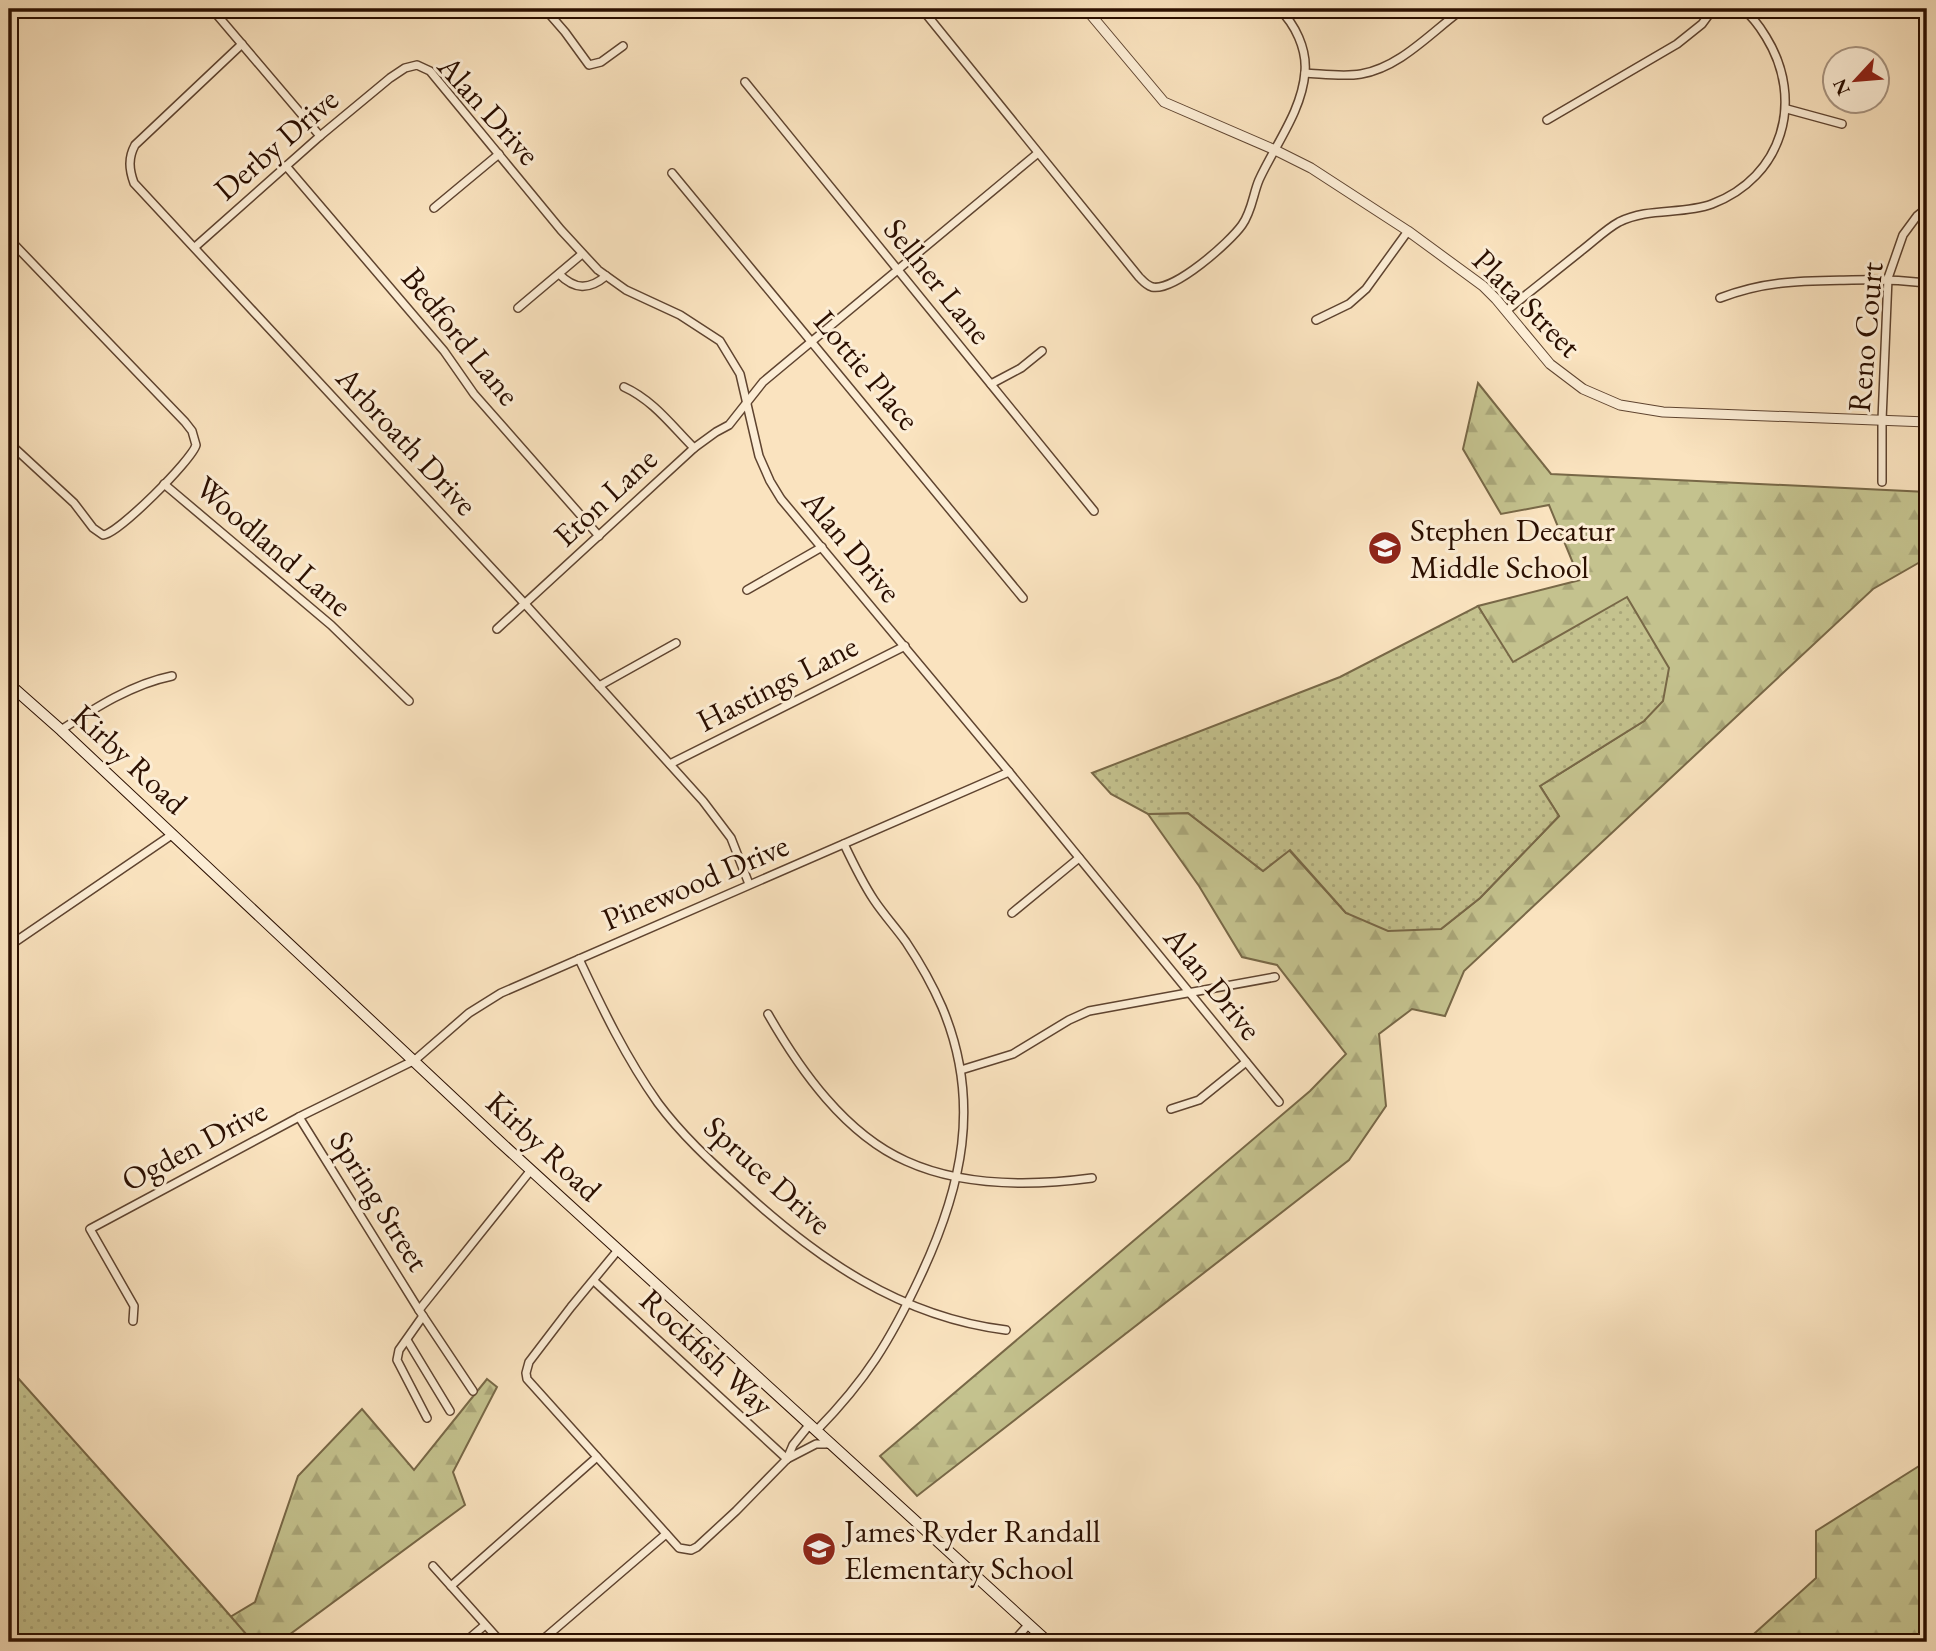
<svg xmlns="http://www.w3.org/2000/svg" width="1936" height="1651" font-family="'EB Garamond',serif">
<style>
.forest{fill:url(#forest-firs);stroke:#786847;stroke-width:2}
.park{fill:url(#park-dots);stroke:#786847;stroke-width:2}
.lines{fill:none;stroke-linecap:round;stroke-linejoin:round}
.minor-casing{stroke:#5f4430;stroke-width:10}
.tertiary-casing{stroke:#5f4430;stroke-width:11}
.secondary-casing{stroke:#2b0f00;stroke-width:12}
.minor{stroke:#fcedd5;stroke-width:7}
.tertiary{stroke:#fcedd5;stroke-width:9}
.secondary{stroke:#fcedd5;stroke-width:10}
.labels{text-anchor:middle;dominant-baseline:central;stroke-width:6;stroke-linejoin:round;paint-order:stroke}
.street-label{font-size:32px;fill:#2b0f00;stroke:#fcedd5}
.poi-label{font-size:32px;fill:#2b0f00;stroke:#fcedd5;text-anchor:start}
</style>
<defs>
<pattern id="forest-firs" width="22" height="20" patternUnits="userSpaceOnUse" patternTransform="scale(1.75)"><rect width="22" height="20" fill="#c4c28e"/><path d="M5 1l3.5 6h-7zM16 11l3.5 6h-7z" fill="#a9a679"/></pattern>
<pattern id="park-dots" width="8" height="8" patternUnits="userSpaceOnUse" patternTransform="scale(1.75)"><rect width="8" height="8" fill="#c4c28e"/><path d="M2 2h.1M6 6h.1" fill="none" stroke="#a9a679" stroke-width="1.8" stroke-linecap="round"/></pattern>
</defs>
<rect width="100%" height="100%" fill="#fae3bf"/>
<filter id="stains"><feTurbulence type="fractalNoise" baseFrequency=".00286" numOctaves="4"/><feColorMatrix values="0 0 0 0 .2 0 0 0 0 .09 0 0 0 0 .02 0 0 0 .5 -.17"/></filter>
<radialGradient id="worn" r=".72"><stop offset=".6" stop-color="#630" stop-opacity="0"/><stop offset="1" stop-color="#630" stop-opacity=".3"/></radialGradient>
<g class="forest">
<polygon points="1478,383 1551,474 1927,492 1927,558 1873,589 1464,971 1445,1016 1412,1009 1379,1034 1386,1106 1349,1160 917,1496 880,1456 1310,1091 1346,1054 1277,965 1242,957 1199,886 1148,814 1188,813 1263,871 1289,850 1346,913 1441,929 1480,898 1559,816 1540,786 1644,721 1512,663 1478,606 1580,580 1549,505 1501,514 1463,449"/>
<polygon points="487,1379 497,1387 453,1472 465,1505 289,1635 284,1642 9,1642 9,1385 190,1641 255,1602 298,1476 362,1409 414,1470"/>
<polygon points="1927,1461 1927,1642 1745,1642 1816,1578 1816,1531"/>
</g>
<g class="park">
<polygon points="1627,597 1669,668 1663,701 1644,721 1540,786 1559,816 1480,898 1441,929 1388,931 1346,913 1290,850 1263,871 1188,813 1148,814 1111,794 1092,773 1340,677 1478,606 1513,662"/>
<polygon points="9,1368 220,1604 253,1642 9,1642"/>
</g>
<g class="lines">
<g class="minor-casing">
<g id="minor">
<polyline points="212,9 320,136"/>
<polyline points="545,9 565,32 589,65 601,62 623,46"/>
<path d="M922,9L1139,277C1143,281 1146,285 1152,287C1174,292 1230,242 1242,225C1252,211 1253,194 1259,180C1275,145 1302,111 1305,72C1307,49 1295,24 1279,9"/>
<path d="M242,44L135,145C128,158 129,169 134,183L525,604L703,801L731,838L749,884"/>
<path d="M1305,73C1324,74 1343,77 1361,74C1401,67 1431,32 1463,9"/>
<polyline points="745,82 1094,511"/>
<polyline points="1787,109 1842,124"/>
<polyline points="1547,120 1677,44 1702,24 1713,9"/>
<polyline points="286,166 444,351 474,394 599,536"/>
<polyline points="672,173 1023,598"/>
<polyline points="434,208 499,154"/>
<path d="M9,239L185,422L192,431L196,445C192,460 118,534 103,535L93,528L74,503L9,443"/>
<polyline points="195,247 320,136 390,78 405,68 417,65 430,71 561,230 598,270 626,290 680,315 720,341 740,374 759,456 770,481 781,499 1009,772 1279,1102"/>
<path d="M559,274C575,290 589,290 606,276"/>
<path d="M1720,298C1767,280 1803,281 1852,280C1879,279 1901,280 1927,283"/>
<polyline points="518,308 582,254"/>
<path d="M1506,311C1531,291 1556,271 1581,251C1593,242 1606,229 1619,222C1649,207 1682,215 1712,204C1783,177 1805,100 1766,37C1760,27 1753,17 1743,9"/>
<polyline points="1316,320 1349,304 1366,289 1408,231"/>
<polyline points="991,384 1021,368 1042,351"/>
<path d="M624,387C653,400 672,426 694,448"/>
<polyline points="1882,482 1882,420 1888,278 1903,235 1917,216 1927,208"/>
<polyline points="164,484 331,625 409,701"/>
<polyline points="747,590 822,547"/>
<polyline points="497,629 694,448 716,432 729,425 763,382 1038,153"/>
<polyline points="599,686 676,643"/>
<path d="M61,730C95,708 132,684 172,676"/>
<polyline points="670,764 905,646"/>
<polyline points="1012,913 1079,858"/>
<polyline points="9,946 173,834"/>
<path d="M579,959C602,1008 626,1058 658,1103C681,1134 710,1161 739,1187C816,1258 900,1317 1006,1330"/>
<path d="M768,1014C800,1070 845,1134 906,1161C963,1187 1032,1186 1092,1178"/>
<polyline points="961,1070 1013,1054 1069,1020 1089,1011 1275,977"/>
<polyline points="1171,1109 1199,1100 1246,1062"/>
<polyline points="299,1117 419,1310 473,1391"/>
<polyline points="618,1250 571,1307 529,1362 526,1373 527,1379 679,1548 691,1550 697,1547 736,1511 787,1459 816,1444 832,1444"/>
<polyline points="594,1281 787,1459"/>
<polyline points="419,1310 531,1170"/>
<polyline points="423,1316 399,1350 397,1360 427,1418"/>
<polyline points="133,1321 134,1306 90,1229 299,1117 415,1060 469,1013 501,993 1009,772"/>
<polyline points="407,1340 450,1411"/>
<path d="M817,1430C866,1380 890,1341 920,1277C962,1188 982,1102 942,1007C932,984 920,963 906,942C896,928 884,915 874,900C862,882 853,863 844,844"/>
<polyline points="787,1459 793,1445 810,1424"/>
<polyline points="433,1566 501,1642"/>
<polyline points="451,1586 597,1457"/>
<polyline points="465,1642 485,1625"/>
<polyline points="540,1642 666,1534"/>
<polyline points="1013,1642 1028,1625"/>
</g>
</g>
<g class="tertiary-casing">
<polyline id="tertiary" points="1086,9 1164,102 1275,150 1311,168 1408,231 1483,286 1496,299 1550,364 1583,389 1620,405 1663,412 1927,422"/>
</g>
<g class="secondary-casing">
<polyline id="secondary" points="9,684 61,730 499,1141 1048,1642"/>
</g>
<use href="#minor" class="minor"/>
<use href="#tertiary" class="tertiary"/>
<use href="#secondary" class="secondary"/>
</g>
<defs>
<g id="school-disc" transform="scale(1.75)"><circle r="9.5" fill="#8f2418" stroke="#fcedd5"/><path d="M0-5L7-2L0 1L-7-2ZM-4 1L0 2.5L4 1V4Q0 6-4 4Z" fill="#fff"/></g>
</defs>
<g fill-rule="evenodd">
<use href="#school-disc" x="1385" y="548"/>
<use href="#school-disc" x="819" y="1549"/>
</g>
<g class="labels">
<g class="street-label">
<text transform="translate(489 110) rotate(48)">Alan Drive</text>
<text transform="translate(276 144) rotate(-41)">Derby Drive</text>
<text transform="translate(938 281) rotate(51)">Sellner Lane</text>
<text transform="translate(1527 303) rotate(45)">Plata Street</text>
<text transform="translate(461 336) rotate(51)">Bedford Lane</text>
<text transform="translate(1865 337) rotate(-85)">Reno Court</text>
<text transform="translate(867 370) rotate(50)">Lottie Place</text>
<text transform="translate(407 441) rotate(47)">Arbroath Drive</text>
<text transform="translate(605 497) rotate(-43)">Eton Lane</text>
<text transform="translate(274 546) rotate(41)">Woodland Lane</text>
<text transform="translate(852 546) rotate(50)">Alan Drive</text>
<text transform="translate(777 683) rotate(-27)">Hastings Lane</text>
<text transform="translate(130 759) rotate(43)">Kirby Road</text>
<text transform="translate(695 882) rotate(-23)">Pinewood Drive</text>
<text transform="translate(1213 983) rotate(51)">Alan Drive</text>
<text transform="translate(194 1145) rotate(-28)">Ogden Drive</text>
<text transform="translate(544 1146) rotate(43)">Kirby Road</text>
<text transform="translate(768 1175) rotate(42)">Spruce Drive</text>
<text transform="translate(380 1201) rotate(58)">Spring Street</text>
<text transform="translate(707 1352) rotate(43)">Rockfish Way</text>
</g>
<g class="poi-label">
<text x="1410" y="530">Stephen Decatur<tspan x="1410" dy="37">Middle School</tspan></text>
<text x="844" y="1531">James Ryder Randall<tspan x="844" dy="37">Elementary School</tspan></text>
</g>
</g>
<rect width="1936" height="1651" fill="none" stroke="#fae3bf" stroke-width="35"/>
<rect x="10" y="10" width="1915" height="1630" fill="none" stroke="#2b0f00" stroke-width="3.5"/>
<rect x="18" y="18" width="1901" height="1616" fill="none" stroke="#2b0f00" stroke-width="2"/>
<g transform="translate(1856 80) rotate(244)"><circle r="33" fill="#fcedd5" stroke="#a89480" stroke-width="2"/>
<path d="M0-5L12 26L0 18L-12 26Z" fill="#8f2418"/>
<text y="-10" font-size="19" font-weight="bold" text-anchor="middle" fill="#2b0f00">N</text>
</g>
<rect width="100%" height="100%" filter="url(#stains)"/>
<rect width="100%" height="100%" fill="url(#worn)"/>
</svg>
